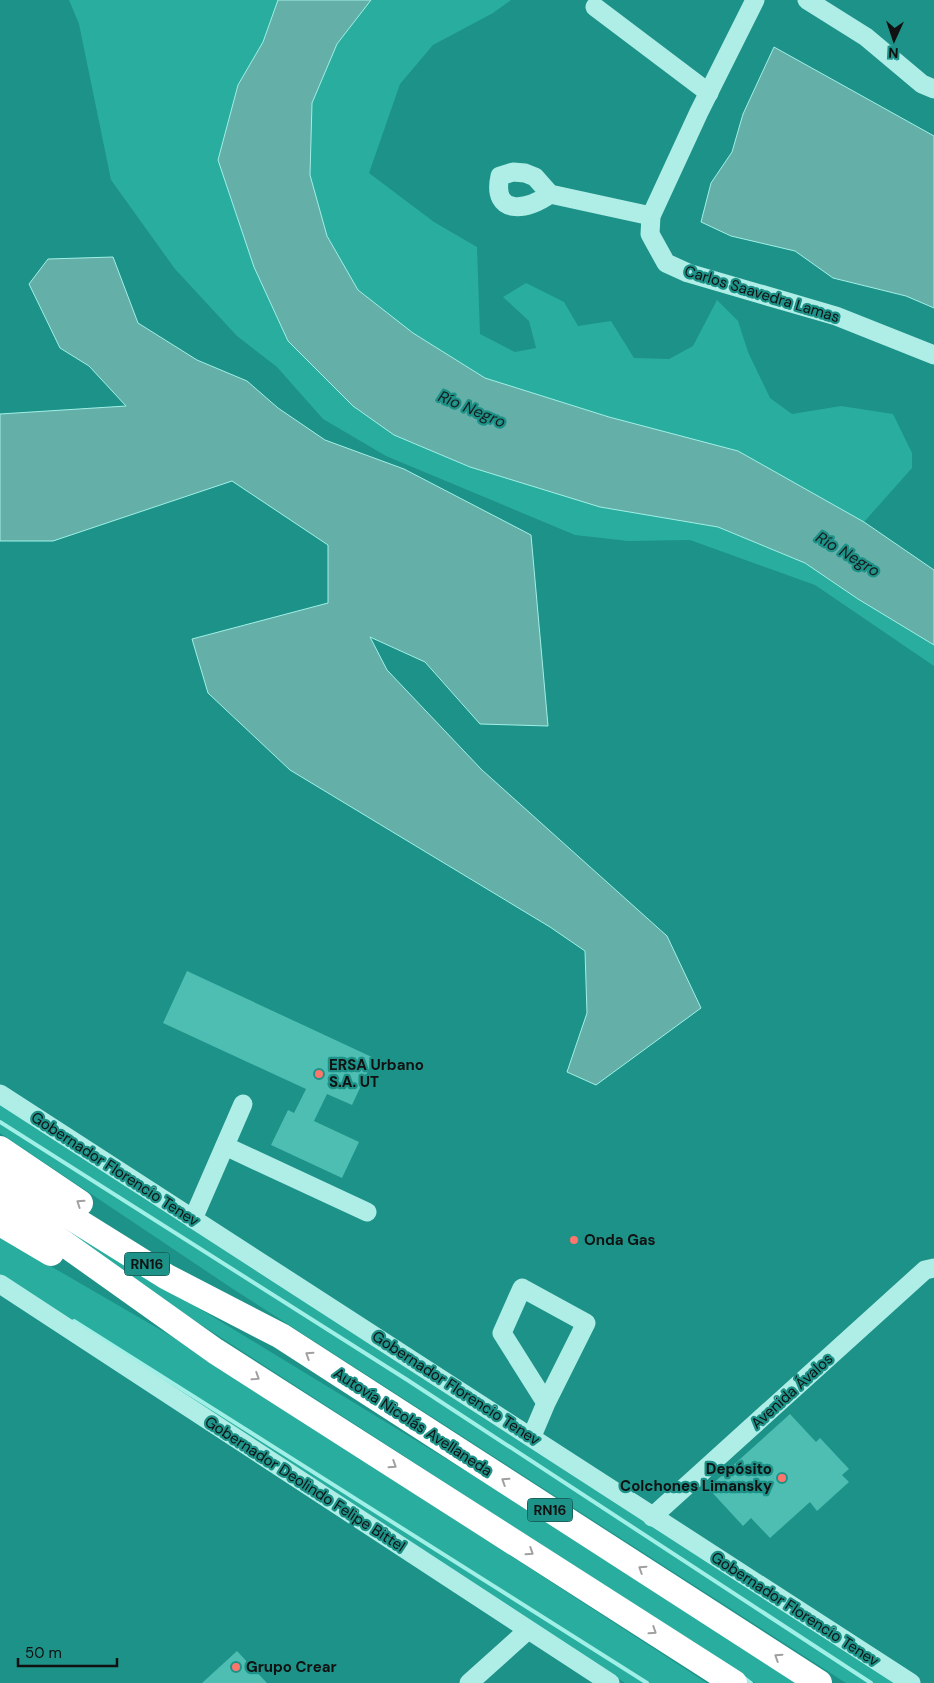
<svg xmlns="http://www.w3.org/2000/svg" width="934" height="1683" font-family="'DM Sans',sans-serif">
<style>
.green{fill:#29ad9f}
.water{fill:#64b0a9;stroke:#a1f0e7}
.lines{fill:none;stroke-linecap:round;stroke-linejoin:round}
.stream{stroke:#a1f0e7;stroke-width:4}
.building{fill:#4ebdb2}
.minor{stroke:#aeeee7;stroke-width:19}
.highway{stroke:#fff;stroke-width:26}
.oneway{stroke:#a0a0a0}
.poi-dot{fill:#fe756c;stroke:#1d9288;stroke-width:2}
.labels{text-anchor:middle;dominant-baseline:central;stroke-width:4.5;stroke-linejoin:round;paint-order:stroke}
.shield{fill:#1d9288;stroke:#153835;stroke-width:1}
.shield-label{font-size:14px;font-weight:bold;fill:#111}
.street-label{font-size:15px;fill:#111;stroke:#1d9288}
.poi-label{font-size:15px;font-weight:bold;fill:#111;stroke:#1d9288;text-anchor:start}
.water-label{font-size:16px;font-style:italic;fill:#191c1c;stroke:#1d9288}
</style>
<rect width="100%" height="100%" fill="#1d9288"/>
<g class="green">
<polygon points="69,0 278,0 263,42 238,85 218,160 254,267 288,341 600,507 718,527 805,563 858,599 934,645 934,666 815,585 690,540 628,541 575,535 386,456 323,419 277,367 237,336 175,269 111,180 79,24"/>
<polygon points="371,0 511,0 493,13 433,45 400,84 369,173 434,222 477,247 480,334 515,352 536,348 529,321 503,297 526,283 564,302 578,326 611,321 634,358 669,359 693,346 717,300 738,321 748,352 770,398 792,414 841,406 893,414 912,453 912,468 864,522 795,483 609,417 485,378 413,333 358,290 327,236 310,175 312,103 337,44"/>
<polygon points="0,1104 897,1683 846,1683 233,1289 0,1133"/>
<polygon points="13,1195 545,1519 800,1683 755,1683 183,1313"/>
<polygon points="0,1234 40,1260 178,1340 707,1683 625,1683 0,1275"/>
</g>
<g class="water">
<polygon points="278,0 371,0 337,44 312,103 310,175 327,236 358,290 413,333 485,378 609,417 738,451 864,522 934,570 934,645 858,599 805,563 718,527 600,507 470,467 394,435 353,406 288,341 254,267 218,160 238,85 263,42"/>
<polygon points="774,47 934,136 934,308 906,296 833,278 795,251 731,236 701,222 711,183 732,152 743,114"/>
<polygon points="113,257 138,323 197,360 247,381 278,408 325,440 404,469 531,535 548,726 480,724 425,662 370,637 387,670 482,770 667,936 701,1008 596,1085 567,1072 587,1013 585,951 550,927 290,770 208,693 192,639 328,603 328,545 232,481 53,541 0,541 0,414 126,406 89,366 60,348 29,284 48,259"/>
</g>
<g class="lines">
<g class="stream">
<polyline points="0,1122 409,1381 871,1683"/>
<polyline points="74,1321 647,1683"/>
<polyline points="743,1677 751,1683"/>
</g>
</g>
<g class="building">
<polygon points="187,971 374,1058 352,1105 327,1094 314,1121 359,1142 342,1178 271,1145 288,1110 294,1113 306,1089 163,1023"/>
<polygon points="790,1414 816,1442 820,1438 849,1469 842,1475 849,1482 817,1511 810,1502 770,1538 751,1518 743,1526 708,1488"/>
<polygon points="237,1651 267,1683 202,1683"/>
</g>
<g class="lines">
<g class="minor">
<polyline points="755,0 699,112 651,216 650,234 666,263 688,273 836,316 934,355"/>
<polyline points="807,0 866,37 922,84 934,89"/>
<polyline points="595,7 709,93"/>
<path d="M550,194C528,211 491,216 500,176L513,172L525,173L535,177L550,194L651,216"/>
<polyline points="0,1094 911,1683"/>
<polyline points="225,1146 367,1212"/>
<polyline points="193,1219 243,1104"/>
<polyline points="0,1284 610,1683"/>
<polyline points="532,1436 546,1403 502,1333 522,1288 586,1323 546,1403"/>
<polyline points="652,1517 925,1270 934,1268"/>
<polyline points="469,1683 528,1630"/>
</g>
<g class="highway">
<polyline points="0,1149 80,1203"/>
<polyline points="0,1173 167,1277 281,1336 819,1683"/>
<polyline points="0,1198 215,1351 734,1683"/>
<polyline points="0,1223 51,1253"/>
</g>
</g>
<defs><path id="oneway-chevron" d="M-2-3.5L2.5 0L-2 3.5" fill="none" stroke-width="1.6" stroke-linecap="round" stroke-linejoin="round" transform="scale(1.25)"/></defs>
<g class="oneway">
<use href="#oneway-chevron" transform="translate(80 1203) rotate(-146)"/>
<use href="#oneway-chevron" transform="translate(309 1355) rotate(-147)"/>
<use href="#oneway-chevron" transform="translate(256 1377) rotate(33)"/>
<use href="#oneway-chevron" transform="translate(393 1465) rotate(33)"/>
<use href="#oneway-chevron" transform="translate(505 1481) rotate(-147)"/>
<use href="#oneway-chevron" transform="translate(530 1552) rotate(33)"/>
<use href="#oneway-chevron" transform="translate(642 1569) rotate(-147)"/>
<use href="#oneway-chevron" transform="translate(653 1631) rotate(33)"/>
<use href="#oneway-chevron" transform="translate(778 1657) rotate(-147)"/>
</g>
<g class="poi-dot">
<circle cx="319" cy="1074" r="5"/>
<circle cx="574" cy="1240" r="5"/>
<circle cx="782" cy="1478" r="5"/>
<circle cx="236" cy="1667" r="5"/>
</g>
<g class="labels">
<g class="shield">
<rect x="124.5" y="1252.5" width="45" height="23" rx="4"/>
<rect x="527.5" y="1498.5" width="45" height="23" rx="4"/>
</g>
<g class="shield-label">
<text x="147" y="1264">RN16</text>
<text x="550" y="1510">RN16</text>
</g>
<g class="street-label">
<text transform="translate(762 294) rotate(17)">Carlos Saavedra Lamas</text>
<text transform="translate(115 1169) rotate(33)">Gobernador Florencio Tenev</text>
<text transform="translate(456 1388) rotate(33)">Gobernador Florencio Tenev</text>
<text transform="translate(792 1391) rotate(-42)">Avenida Ávalos</text>
<text transform="translate(413 1422) rotate(33)">Autovía Nicolás Avellaneda</text>
<text transform="translate(305 1484) rotate(33)">Gobernador Deolindo Felipe Bittel</text>
<text transform="translate(795 1609) rotate(33)">Gobernador Florencio Tenev</text>
</g>
<g class="poi-label">
<text x="329" y="1065">ERSA Urbano<tspan x="329" dy="17">S.A. UT</tspan></text>
<text x="584" y="1240">Onda Gas</text>
<text x="772" y="1469" text-anchor="end">Depósito<tspan x="772" dy="17">Colchones Limansky</tspan></text>
<text x="246" y="1667">Grupo Crear</text>
</g>
<g class="water-label">
<text transform="translate(472 409) rotate(23)">Río Negro</text>
<text transform="translate(848 554) rotate(31)">Río Negro</text>
</g>
</g>
<g transform="translate(894 40) rotate(183)" stroke="#1d9288" stroke-width="4" paint-order="stroke">
<path d="M0-4L9 19L0 12L-9 19Z" fill="#111111"/>
<text y="-8" font-size="14" font-weight="bold" text-anchor="middle" fill="#111111">N</text>
</g>
<path d="M18 1658v8h99v-8" fill="none" stroke="#111111" stroke-width="2.5"/>
<text x="25" y="1658" font-size="15" fill="#111111" stroke="#1d9288" stroke-width="4" paint-order="stroke">50 m</text>
</svg>
